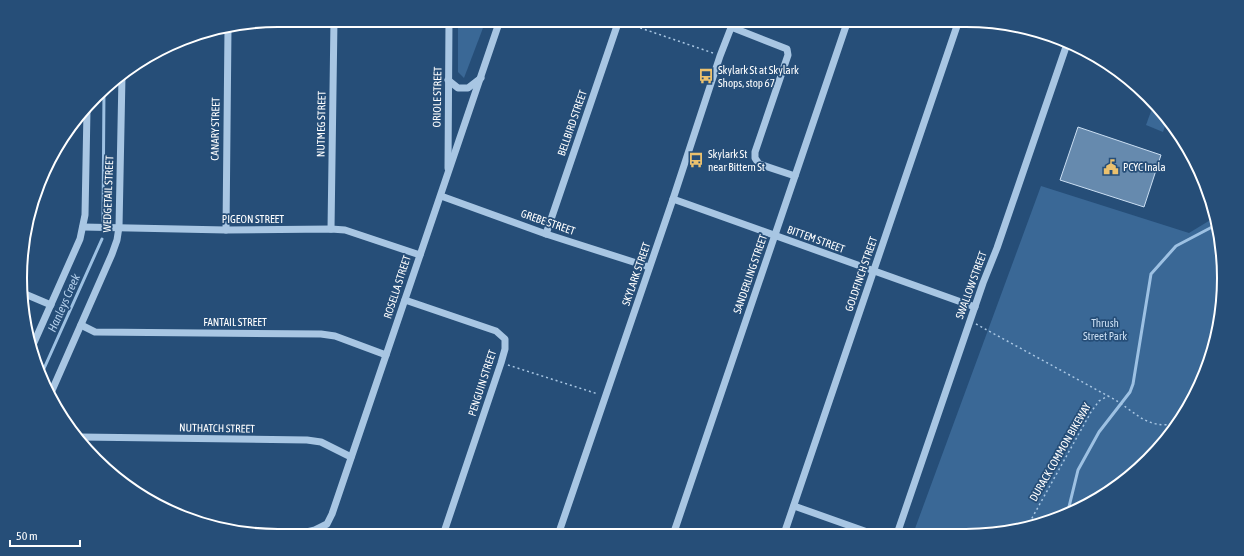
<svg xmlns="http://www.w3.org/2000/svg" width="1244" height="556" font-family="'Asap Condensed',sans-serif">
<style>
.green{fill:#3a6896}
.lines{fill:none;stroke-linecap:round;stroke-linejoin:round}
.stream{stroke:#9dc1e3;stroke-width:3}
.building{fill:#668aae;stroke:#cbdff3}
.path{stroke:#a8c6e3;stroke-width:1.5;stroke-dasharray:2 3;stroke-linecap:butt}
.minor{stroke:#a8c6e3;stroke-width:7}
.labels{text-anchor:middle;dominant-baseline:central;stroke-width:3.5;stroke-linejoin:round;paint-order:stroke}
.poi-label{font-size:11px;fill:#fff;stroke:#264e78;text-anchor:start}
.street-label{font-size:11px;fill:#fff;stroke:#264e78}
.park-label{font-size:11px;fill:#cbdff3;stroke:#264e78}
.water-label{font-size:12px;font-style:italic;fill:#b3cfeb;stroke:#264e78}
.rim{fill:none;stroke:#fff;stroke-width:2}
</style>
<rect width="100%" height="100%" fill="#264e78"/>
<g class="green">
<polygon points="458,20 486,20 464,78 458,72"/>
<polygon points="1153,106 1166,123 1163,132 1146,125"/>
<polygon points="1041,186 1189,233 1212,219 1223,261 1210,361 1180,422 1123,483 1065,516 1000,534 913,534"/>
</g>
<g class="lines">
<g class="stream">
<polyline points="103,221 104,89"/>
<polyline points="42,373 102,239"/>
<polyline points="1067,515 1078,470 1099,432 1130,392 1133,384 1151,274 1176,246 1214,226"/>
</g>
</g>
<polygon class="building" points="1078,127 1161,155 1144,207 1060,180"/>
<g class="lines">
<g class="path">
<polyline points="626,23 713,53"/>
<polyline points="976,324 1108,396"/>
<polyline points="508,365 598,394"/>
<path d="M1027,527L1091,412L1099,401L1108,396C1136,410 1144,431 1179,423"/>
</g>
<g class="minor">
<polyline points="731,27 787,49 788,55 755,152 755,158 759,164 795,176"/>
<polyline points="448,80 458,88 468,88 481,78"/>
<polyline points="448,168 449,20"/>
<polyline points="441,196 546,234 649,267"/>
<polyline points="673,199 975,307"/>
<polyline points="83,227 226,230 331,229 345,230 420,255"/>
<polyline points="331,229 334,20"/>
<polyline points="226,230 228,28"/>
<polyline points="546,234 619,20"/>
<polyline points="25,294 51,305"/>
<polyline points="405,300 496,331 505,339 505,349 501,363 443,535"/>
<polyline points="81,325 95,332 321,334 335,336 386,355"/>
<polyline points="32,347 80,239 85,215 87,110"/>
<polyline points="50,395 112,254 117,240 119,227 122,76"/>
<polyline points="80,437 307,440 321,442 351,457"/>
<polyline points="794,506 873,534"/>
<polyline points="784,534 959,20"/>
<polyline points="897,534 983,283 997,248 1067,44"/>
<polyline points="558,535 673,199 720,56 734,20"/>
<polyline points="673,535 848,20"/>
<polyline points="290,536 315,530 327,524 332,514 500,20"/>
</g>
</g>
<defs>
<g id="bus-bare" transform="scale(1.2)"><path d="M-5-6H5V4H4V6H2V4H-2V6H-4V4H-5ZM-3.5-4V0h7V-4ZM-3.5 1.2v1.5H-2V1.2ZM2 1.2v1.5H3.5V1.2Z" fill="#ebc16e" stroke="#264e78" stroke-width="2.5" paint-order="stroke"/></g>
<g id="civic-bare" transform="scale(1.2)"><path d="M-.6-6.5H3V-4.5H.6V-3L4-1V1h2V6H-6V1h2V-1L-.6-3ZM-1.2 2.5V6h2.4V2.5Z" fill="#ebc16e" stroke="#264e78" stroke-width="2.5" paint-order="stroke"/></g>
</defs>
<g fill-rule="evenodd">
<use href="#bus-bare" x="706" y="76"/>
<use href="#bus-bare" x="696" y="160"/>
<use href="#civic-bare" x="1111" y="167"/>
</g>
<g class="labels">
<g class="poi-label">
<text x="718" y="70">Skylark St at Skylark<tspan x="718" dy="13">Shops, stop 67</tspan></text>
<text x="708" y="154">Skylark St<tspan x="708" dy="13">near Bittern St</tspan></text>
<text x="1123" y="167">PCYC Inala</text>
</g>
<g class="street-label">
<text transform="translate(437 97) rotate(-89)">ORIOLE STREET</text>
<text transform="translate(572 123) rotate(-71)">BELLBIRD STREET</text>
<text transform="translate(321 124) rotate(-89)">NUTMEG STREET</text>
<text transform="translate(215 129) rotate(-89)">CANARY STREET</text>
<text transform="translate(108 194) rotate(-88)">WEDGETAIL STREET</text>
<text x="253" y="219">PIGEON STREET</text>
<text transform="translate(548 222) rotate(19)">GREBE STREET</text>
<text transform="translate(816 239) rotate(20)">BITTEM STREET</text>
<text transform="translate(636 274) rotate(-71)">SKYLARK STREET</text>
<text transform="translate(750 274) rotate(-71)">SANDERLING STREET</text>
<text transform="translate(861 274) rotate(-71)">GOLDFINCH STREET</text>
<text transform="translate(971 285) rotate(-70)">SWALLOW STREET</text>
<text transform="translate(397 287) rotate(-72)">ROSELLA STREET</text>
<text x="235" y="322">FANTAIL STREET</text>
<text transform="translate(482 383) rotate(-72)">PENGUIN STREET</text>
<text transform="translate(217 428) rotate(1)">NUTHATCH STREET</text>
<text transform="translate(1060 452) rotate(-60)">DURACK COMMON BIKEWAY</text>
</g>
<g class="park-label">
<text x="1105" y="323">Thrush<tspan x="1105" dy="13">Street Park</tspan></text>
</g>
<g class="water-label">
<text transform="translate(64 303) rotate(-66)">Hanleys Creek</text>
</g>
</g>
<path d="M0 0H1244V556H0ZM278 27H966A251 251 0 0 1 1217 278V278A251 251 0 0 1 966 529H278A251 251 0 0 1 27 278V278A251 251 0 0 1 278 27Z" fill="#264e78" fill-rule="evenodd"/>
<path class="rim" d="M278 27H966A251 251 0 0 1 1217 278V278A251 251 0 0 1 966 529H278A251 251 0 0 1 27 278V278A251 251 0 0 1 278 27Z"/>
<path d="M10 540v6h70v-6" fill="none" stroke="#ffffff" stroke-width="2"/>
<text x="16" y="540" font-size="12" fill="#ffffff" stroke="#264e78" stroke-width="3" paint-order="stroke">50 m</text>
</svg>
